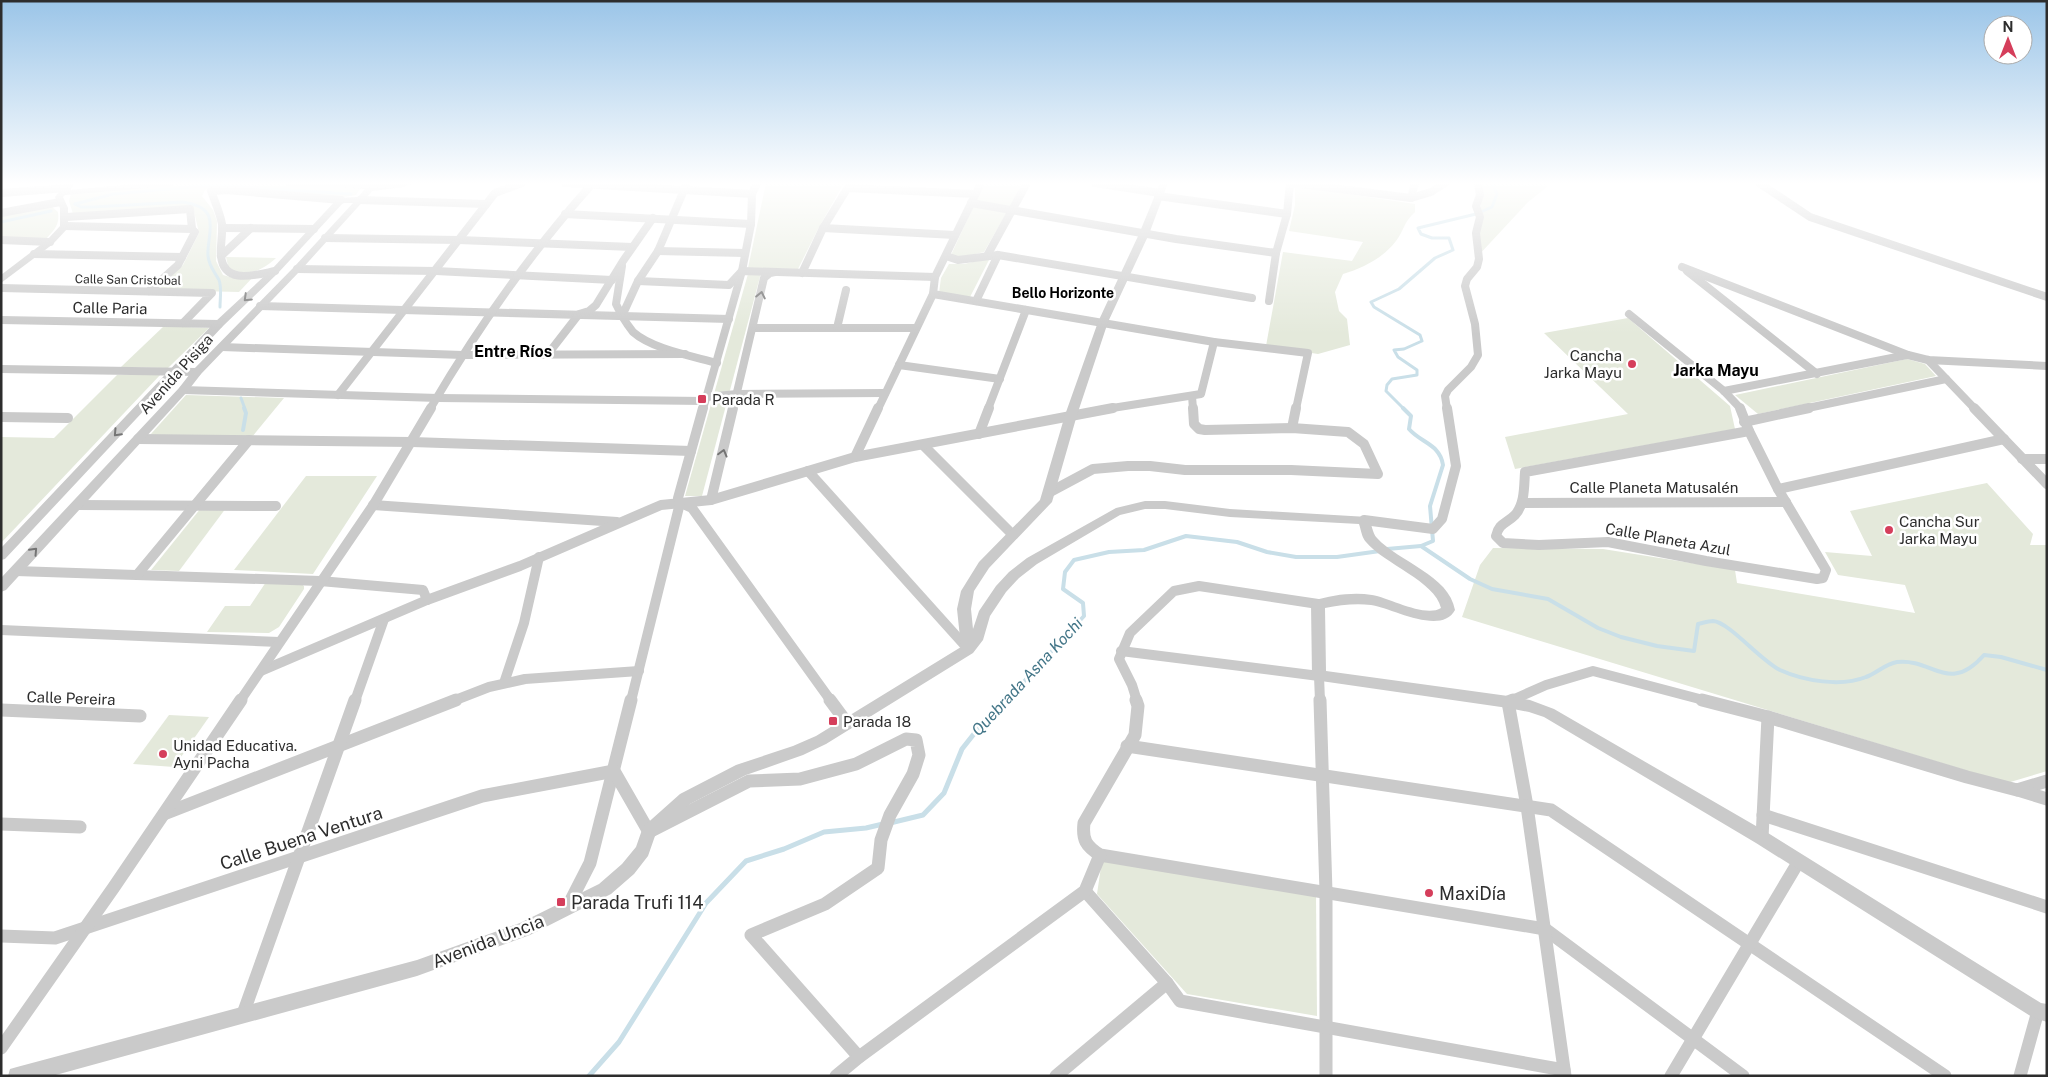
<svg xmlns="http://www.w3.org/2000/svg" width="2048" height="1077" font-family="'Public Sans',sans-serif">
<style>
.green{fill:#e4e9db}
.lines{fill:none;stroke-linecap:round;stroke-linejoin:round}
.stream-far2{stroke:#c9dfe8;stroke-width:3}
.stream-far1{stroke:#c9dfe8;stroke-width:4}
.stream{stroke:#c9dfe8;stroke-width:5}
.minor-far2{stroke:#cacaca;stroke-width:8}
.minor-far1{stroke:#cacaca;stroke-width:10}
.minor{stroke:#cacaca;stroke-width:13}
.tertiary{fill:#cacaca;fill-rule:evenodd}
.oneway{stroke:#747474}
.poi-dot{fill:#d53e5b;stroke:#fff;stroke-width:2}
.labels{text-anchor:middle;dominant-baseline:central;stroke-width:5;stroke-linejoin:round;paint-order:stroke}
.far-street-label{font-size:12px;fill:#2d2d2d;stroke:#fff}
.far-neighbourhood-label{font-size:14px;font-weight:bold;fill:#000;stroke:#fff}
.street-label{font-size:15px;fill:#2d2d2d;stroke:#fff}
.poi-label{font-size:15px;fill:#2d2d2d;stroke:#fff;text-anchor:start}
.neighbourhood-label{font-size:16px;font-weight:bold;fill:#000;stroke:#fff}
.water-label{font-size:16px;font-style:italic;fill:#427587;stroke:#fff}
.near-street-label{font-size:18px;fill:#2d2d2d;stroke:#fff}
.near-poi-label{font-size:18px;fill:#2d2d2d;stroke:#fff;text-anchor:start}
</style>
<rect width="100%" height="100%" fill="#fff"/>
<g class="green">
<polygon points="183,183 255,183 360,189 356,195 338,198 210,188 205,190 202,196 213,210 217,221 216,261 223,275 234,278 254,276 239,292 154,290 183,265 199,233 193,207 73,214 69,201 71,194"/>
<polygon points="766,183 844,183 818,229 798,269 748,268"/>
<polygon points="984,183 1028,183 1014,207 979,203 976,200"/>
<polygon points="1482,183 1547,183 1547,187 1528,202 1477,257"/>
<path d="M1295,186L1415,204V212C1403,223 1404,231 1396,241C1383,258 1363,268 1343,274L1335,292L1339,311L1347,319L1350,345L1318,354L1266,346L1283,252L1352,261L1363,242L1289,231L1295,205Z"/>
<path d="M52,207L58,212C60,225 54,230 46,239L1,237V215Z"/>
<polygon points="973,207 1007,212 984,252 958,258 951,255"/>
<path d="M226,257L276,258C261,272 249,275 229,270Z"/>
<polygon points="990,258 970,297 939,293 941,278 949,264 964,264"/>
<polygon points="761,273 702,496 685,496 748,274"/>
<polygon points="1628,318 1730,406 1735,429 1515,469 1505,437 1628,414 1544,333"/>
<polygon points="164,326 209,328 168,368 121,367"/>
<polygon points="1907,359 1925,364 1936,376 1758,414 1735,395"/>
<polygon points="161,374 1,543 1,437 54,438 117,375"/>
<polygon points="186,395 284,398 252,437 150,435"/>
<polygon points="306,476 377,476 313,574 234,570"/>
<polygon points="1987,483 2033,534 2030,545 2047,545 2047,771 2007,783 1462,617 1480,565 1493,548 1603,549 1735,570 1737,583 1915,613 1905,585 1838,575 1825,552 1872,556 1850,511"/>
<polygon points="201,508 226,508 179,571 151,570"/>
<polygon points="266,582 300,583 304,586 304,589 279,627 269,633 207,632 225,606 250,606"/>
<polygon points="169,715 209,717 174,767 133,764"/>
<polygon points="1102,860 1316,894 1317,1016 1187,994 1097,894"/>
</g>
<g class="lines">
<g class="stream-far2">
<polyline points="403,185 413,183"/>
<polyline points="75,204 113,194 212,185 351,194"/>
<path d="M75,204L81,207H92L183,202C193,204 205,206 209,217C213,229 207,243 208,256C209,266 214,271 219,280C222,288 220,298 220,307"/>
<polyline points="1483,211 1492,207 1497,194 1492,183"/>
<polyline points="1,222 51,211"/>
<polyline points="241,398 245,409"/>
<polyline points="1404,409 1386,391 1387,385 1392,379 1417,375 1417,370 1398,357 1394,350 1404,349 1422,341 1420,335 1374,307 1371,302 1399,289 1435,258 1453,250 1449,238 1432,238 1421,234 1418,228 1476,214"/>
</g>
<g class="stream-far1">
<polyline points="243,430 246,413 244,408"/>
<path d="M1421,546L1470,579L1492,589L1548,599L1598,628L1621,637L1657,646L1694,651L1698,624C1703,623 1708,621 1713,621C1729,622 1760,660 1780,670C1804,681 1841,687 1866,677C1877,673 1885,664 1897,662C1933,658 1949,695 1984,655L2001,657L2047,670"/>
<path d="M1387,549L1421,546L1433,541L1430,506L1443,465C1440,444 1421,443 1409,429L1411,416L1403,408"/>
<polyline points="1006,701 1084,616 1083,603 1063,589 1065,572 1074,560 1109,552 1144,550 1186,536 1237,542 1267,552 1296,557 1337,557 1380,551"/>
</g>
<g class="stream">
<polyline points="890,823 923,815 944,793 962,749 981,725 1007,700"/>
<polyline points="589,1076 619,1042 706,903 746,861 784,849 824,832 866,828 883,824"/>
</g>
<g class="minor-far2">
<polyline points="565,183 752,194"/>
<path d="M687,183L658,251L638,281L622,316C625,321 629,327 633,332C652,349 692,356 717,363"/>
<polyline points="1095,183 1160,193"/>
<polyline points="1292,183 1411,198 1431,192 1445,183"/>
<polyline points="1759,183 1810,217 2047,297"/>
<polyline points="372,187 403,183"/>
<polyline points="848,188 975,194"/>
<polyline points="1,193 67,188"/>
<polyline points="1158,196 1287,214"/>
<polyline points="1411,198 1415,183"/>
<polyline points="360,200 486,204"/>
<polyline points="971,203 1176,239 1276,253"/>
<polyline points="1,213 60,202"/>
<polyline points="565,214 751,224"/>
<polyline points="66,217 190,209 192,229 195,232 178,265 149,291"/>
<polyline points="65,226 192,229"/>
<polyline points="222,228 314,229"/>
<polyline points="823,228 955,235"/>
<polyline points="325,238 459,240 632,247"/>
<polyline points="1,240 50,242"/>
<polyline points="658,251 745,253"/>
<polyline points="34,254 182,257"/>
<polyline points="988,254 1027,183"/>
<polyline points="221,256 251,228"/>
<polyline points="946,256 958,260 998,255 1252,298"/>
<polyline points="622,266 616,304 622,316"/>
<polyline points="1682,267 1908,355 1928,360 2047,366"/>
<polyline points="297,269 436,271 612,280"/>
<path d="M275,271C255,275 224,285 221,256C220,245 223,235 222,224C220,213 215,202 211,191L227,190L341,200"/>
<polyline points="1687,271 1817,374"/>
<polyline points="802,273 823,228 850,184"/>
<polyline points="638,281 729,285 742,271 935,277"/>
<polyline points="1,288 212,293 183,323"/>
<polyline points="933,294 1214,342 1308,353 1296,409"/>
<polyline points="976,301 998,255"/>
<polyline points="1269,301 1276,253 1287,214 1290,183"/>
<polyline points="260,306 729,319"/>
<polyline points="1629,314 1724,391 1741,409"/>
<polyline points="1,320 219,324"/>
<polyline points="754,328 916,328"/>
<polyline points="837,328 846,290"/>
<polyline points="222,347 463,355 685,354"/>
<polyline points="548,354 579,314 589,311 596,305 623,261 653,218"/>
<polyline points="1928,360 1975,409"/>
<polyline points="899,365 1000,379"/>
<polyline points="1,369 197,372"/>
<polyline points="183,390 438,398 705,401"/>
<polyline points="1724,391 1907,355"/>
<polyline points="338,395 495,193 522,183"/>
<polyline points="1192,396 1193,409"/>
<polyline points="706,397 737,394 885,393"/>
<path d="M430,409C477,329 530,253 593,183"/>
<polyline points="703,409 742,271 751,224 752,194 757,183"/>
<polyline points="733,409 764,278 770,273 775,272"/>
<polyline points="878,409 933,294 935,277 981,183"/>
<polyline points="988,409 1026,310"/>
<polyline points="1106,409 1201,394 1214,342"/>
<polyline points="1447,409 1445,396 1448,390 1471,367 1478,355 1475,324 1465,286 1467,279 1477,267 1479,259 1476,233 1480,217 1476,206 1480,195 1478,183"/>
<polyline points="1803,409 1946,379"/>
</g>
<g class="minor-far1">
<polyline points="1740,408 1749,431"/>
<polyline points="1974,408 2047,484"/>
<polyline points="1,417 68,418"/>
<polyline points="1744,422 1809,408"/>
<polyline points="1292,428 1296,408"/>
<path d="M1749,431L1778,489L1826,570L1823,578L1817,579L1706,561L1608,542L1539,545L1503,543L1496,536C1499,523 1506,524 1515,515C1525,504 1524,486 1525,472Z"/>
<polyline points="979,434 989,408"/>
<polyline points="138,439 412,442 691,451"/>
<polyline points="923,445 1013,535"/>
<polyline points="855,457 878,408"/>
<polyline points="2022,459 2047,459"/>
<polyline points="808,471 968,649"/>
<polyline points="1778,489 2004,439"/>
<polyline points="1050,492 1093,469 1128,466 1150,466 1185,470 1291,470 1378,474 1364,444 1348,432 1292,428 1205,430 1199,429 1194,424 1193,408"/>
<polyline points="711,500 733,408"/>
<polyline points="681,503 692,508 831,701"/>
<polyline points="1522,503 1786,502"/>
<polyline points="77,505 276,506"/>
<polyline points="373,505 617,522"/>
<polyline points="1364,520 1433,529 1442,519 1456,466 1447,408"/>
<polyline points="16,571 320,581 423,590 427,600"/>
<polyline points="137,575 249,440"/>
<polyline points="1,630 279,642"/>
<polyline points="1121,651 1319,676 1320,701"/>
<polyline points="261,671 427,600 520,566 661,505 711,500 855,457 1113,408"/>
<polyline points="504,683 524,623 539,557"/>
<polyline points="240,701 374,504 431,408"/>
<polyline points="355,701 384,619"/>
<polyline points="453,701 489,687 525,679 639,671"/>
<polyline points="631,701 680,503 678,498 703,408"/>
<polyline points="1137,701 1132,685 1119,659 1130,633 1174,591 1199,586 1318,604"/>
<polyline points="1510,701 1546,685 1593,671 1707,701"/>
</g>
<g class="minor">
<polyline points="830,700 847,723"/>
<path d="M1136,700L1138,706L1135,735L1084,823C1082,840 1086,846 1100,855L1545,929L1743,1076"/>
<polyline points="1320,700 1326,892 1326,1076"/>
<polyline points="1513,700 1508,702 1527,806 1565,1076"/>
<polyline points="1702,700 1768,717 1967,777 2017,790 2047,781"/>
<polyline points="1,710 140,716"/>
<polyline points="1127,746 1551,810 1945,1076"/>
<polyline points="2018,790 2047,799"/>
<polyline points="164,814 456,700"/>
<polyline points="1763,815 2047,907"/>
<polyline points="1,824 80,827"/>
<polyline points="1762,838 1768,717"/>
<polyline points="1085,891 1167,983 1180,1001 1564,1070"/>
<polyline points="567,908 590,863 631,700"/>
<polyline points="1,936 55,938 482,796 614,771 649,832 749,781 800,779 856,764 906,739 916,740 919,755 913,774 890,815 881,840 878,868 825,904 751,935 859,1057"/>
<polyline points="243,1014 355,700"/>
<polyline points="1,1048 114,887 241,700"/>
<polyline points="836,1076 859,1057 1085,891 1100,855"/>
<polyline points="1056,1076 1167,983"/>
<polyline points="1671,1076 1799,861"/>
<polyline points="2020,1076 2038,1011 2042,1013"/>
</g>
<g class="tertiary">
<polygon points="66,183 75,183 70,190 143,183 176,183 172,186 65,195 63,197 68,208 68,228 53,244 1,283 1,275 47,240 60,226 60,208 55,197"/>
<path d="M283,183C299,183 367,180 376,187L300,271L201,374L187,392L6,590L1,592V578L179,388L193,370L294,267L353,203H343L278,273L223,326L5,559L1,560V548L215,322L272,269L338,198L358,197L365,189L287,186Z"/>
<path d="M1160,183H1168L1149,234L1108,322L1077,415L1052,502L989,568L974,591L971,609L973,629L979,611L996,586L1009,572L1027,558L1116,508L1145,501H1165L1230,509L1368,517C1372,523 1372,533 1377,538C1399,562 1449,575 1455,610C1441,636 1392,608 1371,605C1356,603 1340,605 1325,608L1326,671L1508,696L1530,700L1554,709L1768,833L2041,1003L2047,1004V1022L2032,1017L1756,843L1544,717L1529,712L1508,708L1314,680L1312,676L1311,604L1313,601C1332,595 1353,592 1372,595C1390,598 1425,618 1441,608C1435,581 1384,564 1366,542C1362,538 1361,530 1359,524L1230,517L1165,509H1145L1120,515L1037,564L1019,578L1006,592L990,616L983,640L973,653L826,744L803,755L746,775L690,804L655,836L648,856L634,874L611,894L530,935L417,976L52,1076H8L10,1069L17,1067L417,960L520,923L599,884L622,864L636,847L643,827L680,794L736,765L793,746L816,736L961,647L957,609L961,591L979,562L1040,500L1065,415L1098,322L1139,234Z"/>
</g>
</g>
<defs><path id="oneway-chevron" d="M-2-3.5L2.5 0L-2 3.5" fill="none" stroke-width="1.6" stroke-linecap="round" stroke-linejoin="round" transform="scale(1.25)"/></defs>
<g class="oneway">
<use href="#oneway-chevron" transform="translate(761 295) rotate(-78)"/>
<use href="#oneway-chevron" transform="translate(247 298) rotate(136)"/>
<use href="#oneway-chevron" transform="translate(117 433) rotate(133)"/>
<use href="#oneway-chevron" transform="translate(723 453) rotate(-75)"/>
<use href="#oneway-chevron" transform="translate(34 551) rotate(-47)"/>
</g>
<linearGradient id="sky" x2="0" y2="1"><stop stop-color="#9bc5e8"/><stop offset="0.55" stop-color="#fff"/><stop offset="1" stop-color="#fff" stop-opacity="0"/></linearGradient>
<rect width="2048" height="334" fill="url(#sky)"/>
<g class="poi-dot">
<circle cx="1632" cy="364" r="5"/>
<rect x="697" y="394" width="10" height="10" rx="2.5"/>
<circle cx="1889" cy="530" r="5"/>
<rect x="828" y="716" width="10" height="10" rx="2.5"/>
<circle cx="163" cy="754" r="5"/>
<circle cx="1429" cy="893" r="5"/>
<rect x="556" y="897" width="10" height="10" rx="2.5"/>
</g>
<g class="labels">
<g class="far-street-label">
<text transform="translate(128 280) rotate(1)">Calle San Cristobal</text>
</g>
<g class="far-neighbourhood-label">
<text x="1063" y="293">Bello Horizonte</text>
</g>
<g class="street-label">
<text transform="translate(110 308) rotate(1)">Calle Paria</text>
<text transform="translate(176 374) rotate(-48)">Avenida Pisiga</text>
<text x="1654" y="487">Calle Planeta Matusalén</text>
<text transform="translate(1668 539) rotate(10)">Calle Planeta Azul</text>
<text transform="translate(71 698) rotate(2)">Calle Pereira</text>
</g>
<g class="poi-label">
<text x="1622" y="355" text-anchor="end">Cancha<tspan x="1622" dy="17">Jarka Mayu</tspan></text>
<text x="712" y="399">Parada R</text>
<text x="1899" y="521">Cancha Sur<tspan x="1899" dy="17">Jarka Mayu</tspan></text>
<text x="843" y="721">Parada 18</text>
<text x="173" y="745">Unidad Educativa.<tspan x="173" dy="17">Ayni Pacha</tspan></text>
</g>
<g class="neighbourhood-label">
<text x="513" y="351">Entre Ríos</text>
<text x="1716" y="370">Jarka Mayu</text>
</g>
<g class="water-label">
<text transform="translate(1027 677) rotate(-47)">Quebrada Asna Kochi</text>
</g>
<g class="near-street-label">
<text transform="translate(301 838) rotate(-18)">Calle Buena Ventura</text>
<text transform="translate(488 941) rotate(-21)">Avenida Uncia</text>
</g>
<g class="near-poi-label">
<text x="1439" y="893">MaxiDía</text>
<text x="571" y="902">Parada Trufi 114</text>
</g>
</g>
<rect width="2048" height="1077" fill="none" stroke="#2d2d2d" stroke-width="5"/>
<g transform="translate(2008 40)"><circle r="24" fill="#ffffff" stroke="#ababab"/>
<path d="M0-4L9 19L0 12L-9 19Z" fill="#d53e5b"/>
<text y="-8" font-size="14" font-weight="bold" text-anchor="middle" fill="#2d2d2d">N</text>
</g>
</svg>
